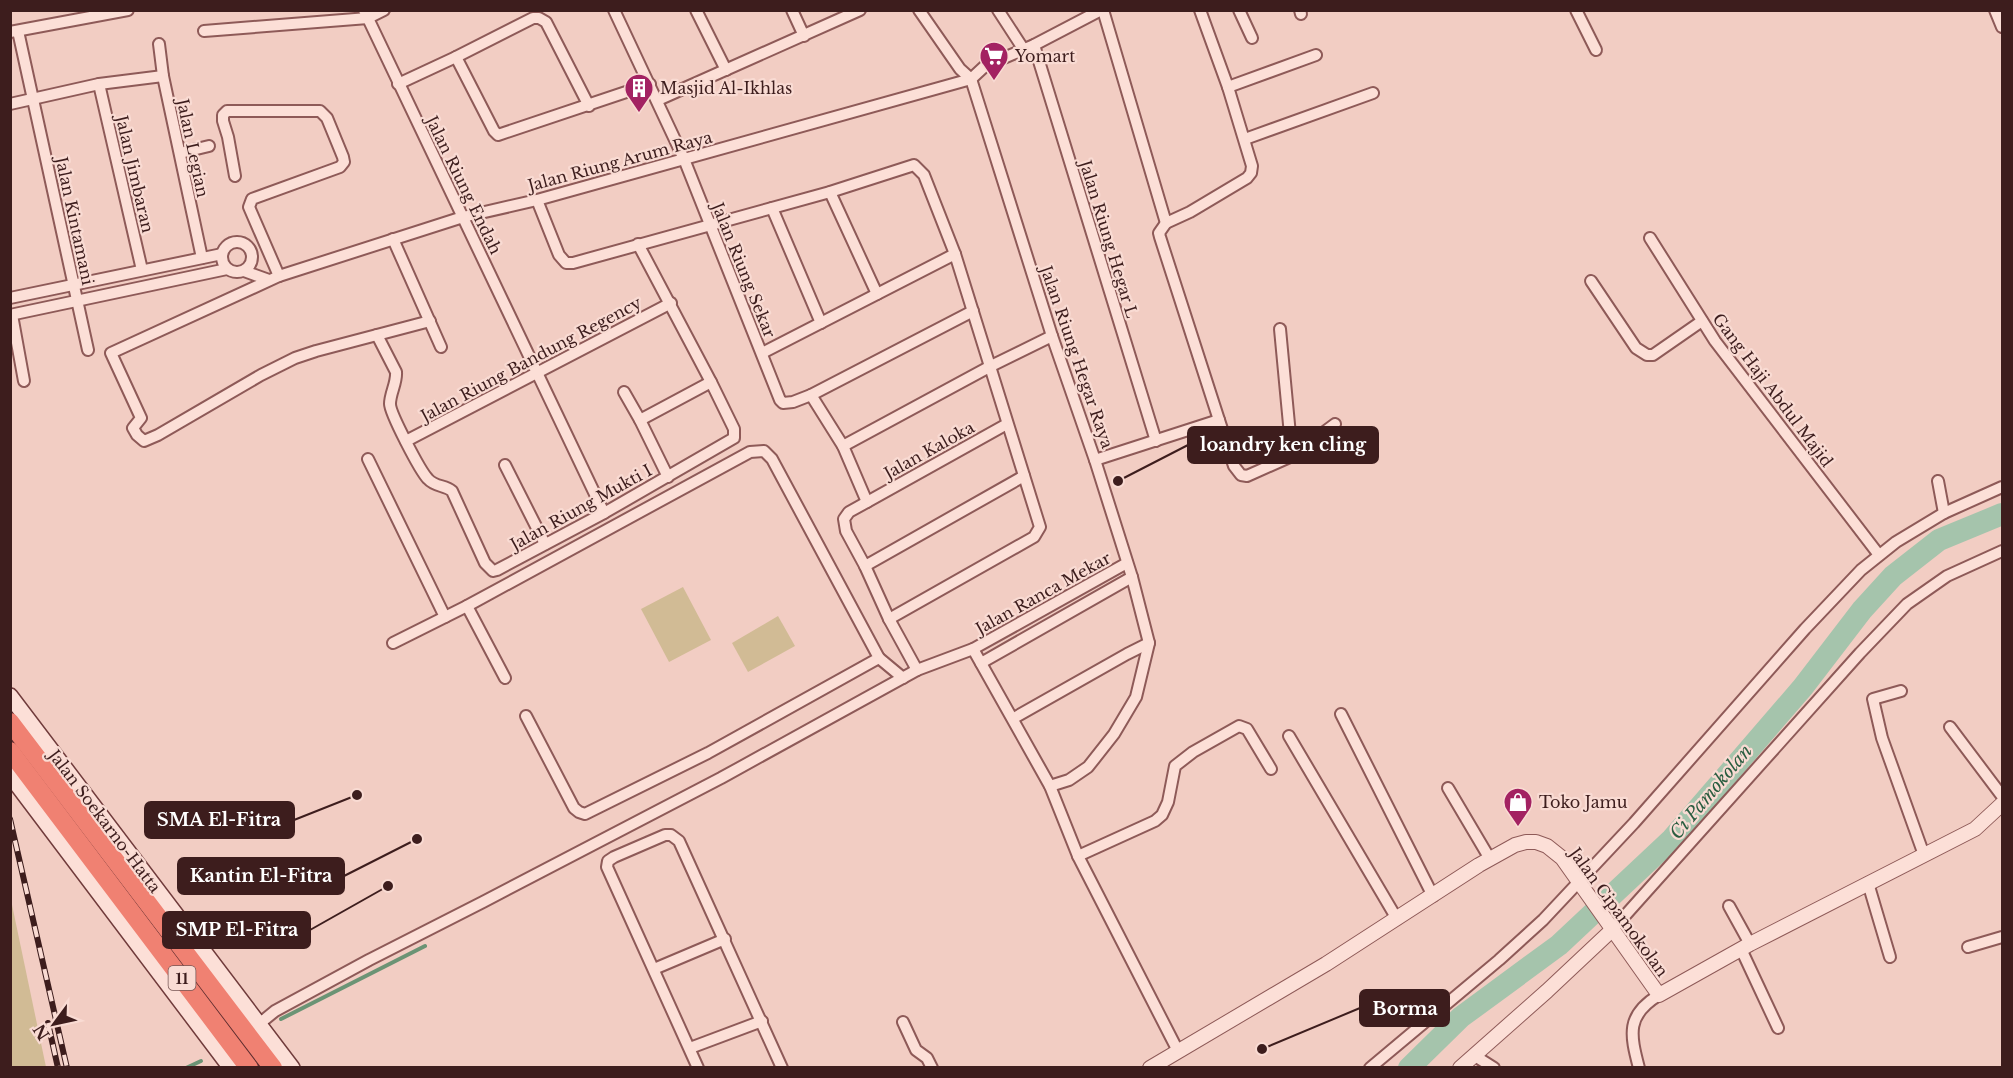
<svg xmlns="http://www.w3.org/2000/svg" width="2013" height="1078" font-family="'Libre Baskerville',serif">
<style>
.green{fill:#d1bb95}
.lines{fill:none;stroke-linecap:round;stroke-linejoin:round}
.stream{stroke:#6b9475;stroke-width:4}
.river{stroke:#a5c4ac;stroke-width:22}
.minor-casing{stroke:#8e5a58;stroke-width:14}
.tertiary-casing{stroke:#8e5a58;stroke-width:16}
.secondary-casing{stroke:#703b3b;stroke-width:18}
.trunk-casing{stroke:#5c2c2e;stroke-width:21}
.minor{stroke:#fcdfd7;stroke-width:10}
.tertiary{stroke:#fcdfd7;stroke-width:14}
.secondary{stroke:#fcdfd7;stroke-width:15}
.trunk{stroke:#f08172;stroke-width:18}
.rail-casing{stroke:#3d1d1d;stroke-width:6}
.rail{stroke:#f9dbd3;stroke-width:4;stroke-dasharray:11;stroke-linecap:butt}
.labels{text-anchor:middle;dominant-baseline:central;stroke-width:4.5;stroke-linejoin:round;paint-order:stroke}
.shield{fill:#f9dbd3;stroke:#755654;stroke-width:1.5}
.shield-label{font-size:15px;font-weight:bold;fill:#3d1d1d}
.poi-label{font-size:16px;fill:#3d1d1d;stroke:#f9dbd3;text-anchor:start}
.street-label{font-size:16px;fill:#3d1d1d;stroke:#f9dbd3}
.water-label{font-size:18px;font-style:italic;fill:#2b5e41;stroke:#f9dbd3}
.leader{fill:none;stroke:#3d1d1d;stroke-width:2}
.callout-dot{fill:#3d1d1d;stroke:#f9dbd3;stroke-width:2}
.callout{fill:#3d1d1d;stroke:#3d1d1d;stroke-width:2}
.callout-label{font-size:18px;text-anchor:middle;font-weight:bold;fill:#fff}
</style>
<rect width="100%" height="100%" fill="#f2cdc3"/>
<g class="green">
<polygon points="683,587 711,640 669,662 641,609"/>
<polygon points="778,616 795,646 748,672 732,643"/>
<polygon points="10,900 11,900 46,1067 11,1067"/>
</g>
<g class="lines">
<g class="stream">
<polyline points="281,1019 425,946"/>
<polyline points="186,1068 201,1061"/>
</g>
<polyline class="river" points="1409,1068 1461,1017 1559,945 1672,839 1803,687 1862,610 1893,576 1939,540 2002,514"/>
<g class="minor-casing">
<g id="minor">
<polyline points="364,10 604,513"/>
<polyline points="614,10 684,159 780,400 783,403 793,402 811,395 843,446 867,502"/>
<polyline points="696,10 726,70"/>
<polyline points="792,10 804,36"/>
<polyline points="919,10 960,69 971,79 1052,336 1095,460 1132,577 1149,643 1136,697 1114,734 1088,767 1069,780 1050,786"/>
<polyline points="998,10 1024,50"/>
<polyline points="1103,10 1166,223"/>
<polyline points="1200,10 1228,87 1252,166 1251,173 1247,178 1190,212 1166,223 1159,233 1160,237 1219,420"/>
<polyline points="1239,10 1252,38"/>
<polyline points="1300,10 1301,14"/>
<polyline points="1576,10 1596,50"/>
<polyline points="1995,10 2002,27"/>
<polyline points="18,31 88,350"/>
<polyline points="204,31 368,18 384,10"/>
<polyline points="10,32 128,10"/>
<polyline points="159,44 163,76 202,258"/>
<polyline points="1034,45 1156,441"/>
<polyline points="456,57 494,131 498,135 650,84"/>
<polyline points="99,84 142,270"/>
<polyline points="398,84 456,57 533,18 539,18 546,22 589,106"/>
<polyline points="1228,87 1316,55"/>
<polyline points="658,100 860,10"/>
<polyline points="10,104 99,84 163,76"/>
<polyline points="1245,139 1373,93"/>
<polyline points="180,153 209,146"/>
<polyline points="235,176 228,137 223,121 223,115 227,111 320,111 327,118 343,157 344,162 340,167 252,199 249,207 279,276"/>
<polyline points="830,192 877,294"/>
<polyline points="537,200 559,255 566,263 573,263 830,192 914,165 924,175 955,254 1040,527 1034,537 889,619"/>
<polyline points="772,208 821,323"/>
<polyline points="1650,238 1715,341 1879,555"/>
<polyline points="393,239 441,347"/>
<circle cx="237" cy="257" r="15"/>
<polyline points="244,271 269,280"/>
<polyline points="1591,281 1636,348 1647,355 1653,355 1702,321"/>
<polyline points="10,298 222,254"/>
<polyline points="10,315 227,269"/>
<polyline points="12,315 24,381"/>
<polyline points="430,321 316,351 295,358 261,375 158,435 144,441 137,435 133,428 141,418 111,353 279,276 463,217 537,200 971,79 985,66 1034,45 1101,10"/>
<polyline points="1280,329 1292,456"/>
<path d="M377,335L396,372C397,383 390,393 390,404C390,413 420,471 428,479C435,487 445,485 452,491L485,563L493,571L497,570L604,513L734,438V429L711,382L638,244"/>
<polyline points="762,353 955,254"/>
<polyline points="624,392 640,420 668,477"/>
<polyline points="811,395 973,311"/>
<polyline points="640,420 711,382"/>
<polyline points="406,441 671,303"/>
<polyline points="843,446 991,366 1052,336"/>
<polyline points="368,459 445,617"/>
<polyline points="1095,460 1219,420 1234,466 1241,475 1247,476 1292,456 1335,424"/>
<polyline points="505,465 545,544"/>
<polyline points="1938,481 1944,513"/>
<polyline points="865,566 1024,476"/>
<polyline points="467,606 505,678"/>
<polyline points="393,643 467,606 750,452 764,451 772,459 879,658 708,753 585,814 579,812 574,808 526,716"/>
<polyline points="973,649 1050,786 1078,856 1178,1051"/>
<polyline points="879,658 903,678"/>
<polyline points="981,663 1132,577"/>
<polyline points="917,670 889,619 865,566 846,531 844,519 849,512 1007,424"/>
<polyline points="1901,691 1873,699 1882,738 1924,855"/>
<polyline points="1341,714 1433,896"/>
<polyline points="1014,718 1127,654 1149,643"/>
<polyline points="1950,727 2002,796"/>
<polyline points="1289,736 1397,919"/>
<polyline points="1448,788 1490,859"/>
<polyline points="1078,856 1155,821 1162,815 1168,802 1175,766 1193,752 1239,726 1247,729 1271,769"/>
<polyline points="1868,883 1890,957"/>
<polyline points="1729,906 1750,944"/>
<polyline points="1613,929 1860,653 1907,604 1947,576 2002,551"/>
<polyline points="1968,947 2002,937"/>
<polyline points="1741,949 1778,1028"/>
<polyline points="654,969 725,939"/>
<polyline points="903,1022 916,1050 927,1058 932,1068"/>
<polyline points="259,1024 275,1011 369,960 483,902 721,778 917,670 973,649 1127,563"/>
<polyline points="690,1048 762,1021"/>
<polyline points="1475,1056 1494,1068"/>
<polyline points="698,1068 607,867 608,861 614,857 665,835 671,835 679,841 782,1068"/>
<polyline points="1370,1068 1499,960 1543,920 1634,823 1805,629 1861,570 1896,542 1944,513 2002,487"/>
<path d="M1639,1068C1630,1034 1626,1015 1659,995"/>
</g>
</g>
<g class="tertiary-casing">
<g id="tertiary">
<polyline points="1150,1068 1326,964 1479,865 1515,845 1526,842 1536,842 1547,846 1562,858 1659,995 1750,944 1975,829 2002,804"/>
<polyline points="1460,1068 1547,991 1613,929"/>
</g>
</g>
<g class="secondary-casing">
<g id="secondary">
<polyline points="10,696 292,1068"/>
<polyline points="10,775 231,1068"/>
</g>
</g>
<g class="trunk-casing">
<g id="trunk">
<polyline points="10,722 273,1068"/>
<polyline points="10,751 249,1068"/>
</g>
</g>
<use href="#minor" class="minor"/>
<use href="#tertiary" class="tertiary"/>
<use href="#secondary" class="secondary"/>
<use href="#trunk" class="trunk"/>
<g class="rail-casing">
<g id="rail">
<polyline points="10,819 67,1068"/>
<polyline points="48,1023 58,1068"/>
</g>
</g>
<use href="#rail" class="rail"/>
</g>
<defs>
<g id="supermarket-pin" transform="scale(1.5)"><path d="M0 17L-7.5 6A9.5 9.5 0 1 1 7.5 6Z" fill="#a32262" stroke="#f9dbd3"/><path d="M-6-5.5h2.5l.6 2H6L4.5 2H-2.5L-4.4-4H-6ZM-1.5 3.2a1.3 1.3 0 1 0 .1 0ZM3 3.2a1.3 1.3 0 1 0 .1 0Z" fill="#fff"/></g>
<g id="building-pin" transform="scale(1.5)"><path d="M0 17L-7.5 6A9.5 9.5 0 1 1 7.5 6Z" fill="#a32262" stroke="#f9dbd3"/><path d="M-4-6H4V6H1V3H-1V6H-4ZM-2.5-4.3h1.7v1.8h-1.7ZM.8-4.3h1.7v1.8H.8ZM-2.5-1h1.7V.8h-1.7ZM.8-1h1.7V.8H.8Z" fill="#fff"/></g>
<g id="shop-pin" transform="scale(1.5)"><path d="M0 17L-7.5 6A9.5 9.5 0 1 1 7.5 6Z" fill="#a32262" stroke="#f9dbd3"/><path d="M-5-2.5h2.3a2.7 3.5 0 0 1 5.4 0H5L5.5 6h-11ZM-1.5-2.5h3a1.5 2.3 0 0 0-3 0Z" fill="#fff"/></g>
</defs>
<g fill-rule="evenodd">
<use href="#supermarket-pin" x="994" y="56"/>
<use href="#building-pin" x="639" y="88"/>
<use href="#shop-pin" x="1518" y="802"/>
</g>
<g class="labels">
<rect class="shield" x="168.5" y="966" width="27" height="24" rx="4.5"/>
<g class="shield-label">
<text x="182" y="978">11</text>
</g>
<g class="poi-label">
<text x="1015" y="56">Yomart</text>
<text x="660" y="88">Masjid Al-Ikhlas</text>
<text x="1539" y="802">Toko Jamu</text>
</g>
<g class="street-label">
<text transform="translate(193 148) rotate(78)">Jalan Legian</text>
<text transform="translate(620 161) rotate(-15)">Jalan Riung Arum Raya</text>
<text transform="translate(135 174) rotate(77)">Jalan Jimbaran</text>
<text transform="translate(464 185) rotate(64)">Jalan Riung Endah</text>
<text transform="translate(75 221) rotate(78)">Jalan Kintamani</text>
<text transform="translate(1109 239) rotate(73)">Jalan Riung Hegar L</text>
<text transform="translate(744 270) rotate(68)">Jalan Riung Sekar</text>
<text transform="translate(1077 357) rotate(71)">Jalan Riung Hegar Raya</text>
<text transform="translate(531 359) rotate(-28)">Jalan Riung Bandung Regency</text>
<text transform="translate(1773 390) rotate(53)">Gang Haji Abdul Majid</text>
<text transform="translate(929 450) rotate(-29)">Jalan Kaloka</text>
<text transform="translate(581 507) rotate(-29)">Jalan Riung Mukti I</text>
<text transform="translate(1043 593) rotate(-29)">Jalan Ranca Mekar</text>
<text transform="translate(105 821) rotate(53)">Jalan Soekarno-Hatta</text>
<text transform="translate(1619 912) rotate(54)">Jalan Cipamokolan</text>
</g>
<g class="water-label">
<text transform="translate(1711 792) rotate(-50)">Ci Pamokolan</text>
</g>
</g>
<path class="leader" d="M1118 481L1188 445M357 795L294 820M417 839L344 876M388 886L310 930M1262 1049L1360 1008"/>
<g class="callout-dot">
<circle cx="1118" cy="481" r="6"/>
<circle cx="357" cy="795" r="6"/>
<circle cx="417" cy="839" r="6"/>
<circle cx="388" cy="886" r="6"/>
<circle cx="1262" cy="1049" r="6"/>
</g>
<g class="callout">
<rect x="1188" y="427" width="190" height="36" rx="6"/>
<rect x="145" y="802" width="149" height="36" rx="6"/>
<rect x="178" y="858" width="166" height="36" rx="6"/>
<rect x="163" y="912" width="147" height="36" rx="6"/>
<rect x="1360" y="990" width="89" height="36" rx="6"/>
</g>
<g class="callout-label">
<text x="1283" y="451">loandry ken cling</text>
<text x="219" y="826">SMA El-Fitra</text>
<text x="261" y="882">Kantin El-Fitra</text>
<text x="237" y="936">SMP El-Fitra</text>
<text x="1405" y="1015">Borma</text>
</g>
<rect width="2013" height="1078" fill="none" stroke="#3d1d1d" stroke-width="24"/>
<g transform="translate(54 1024) rotate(237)" stroke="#f9dbd3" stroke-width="4.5" paint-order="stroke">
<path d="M0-4.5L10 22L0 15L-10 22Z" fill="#3d1d1d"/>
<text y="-9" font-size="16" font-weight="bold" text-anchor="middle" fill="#3d1d1d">N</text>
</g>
</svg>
